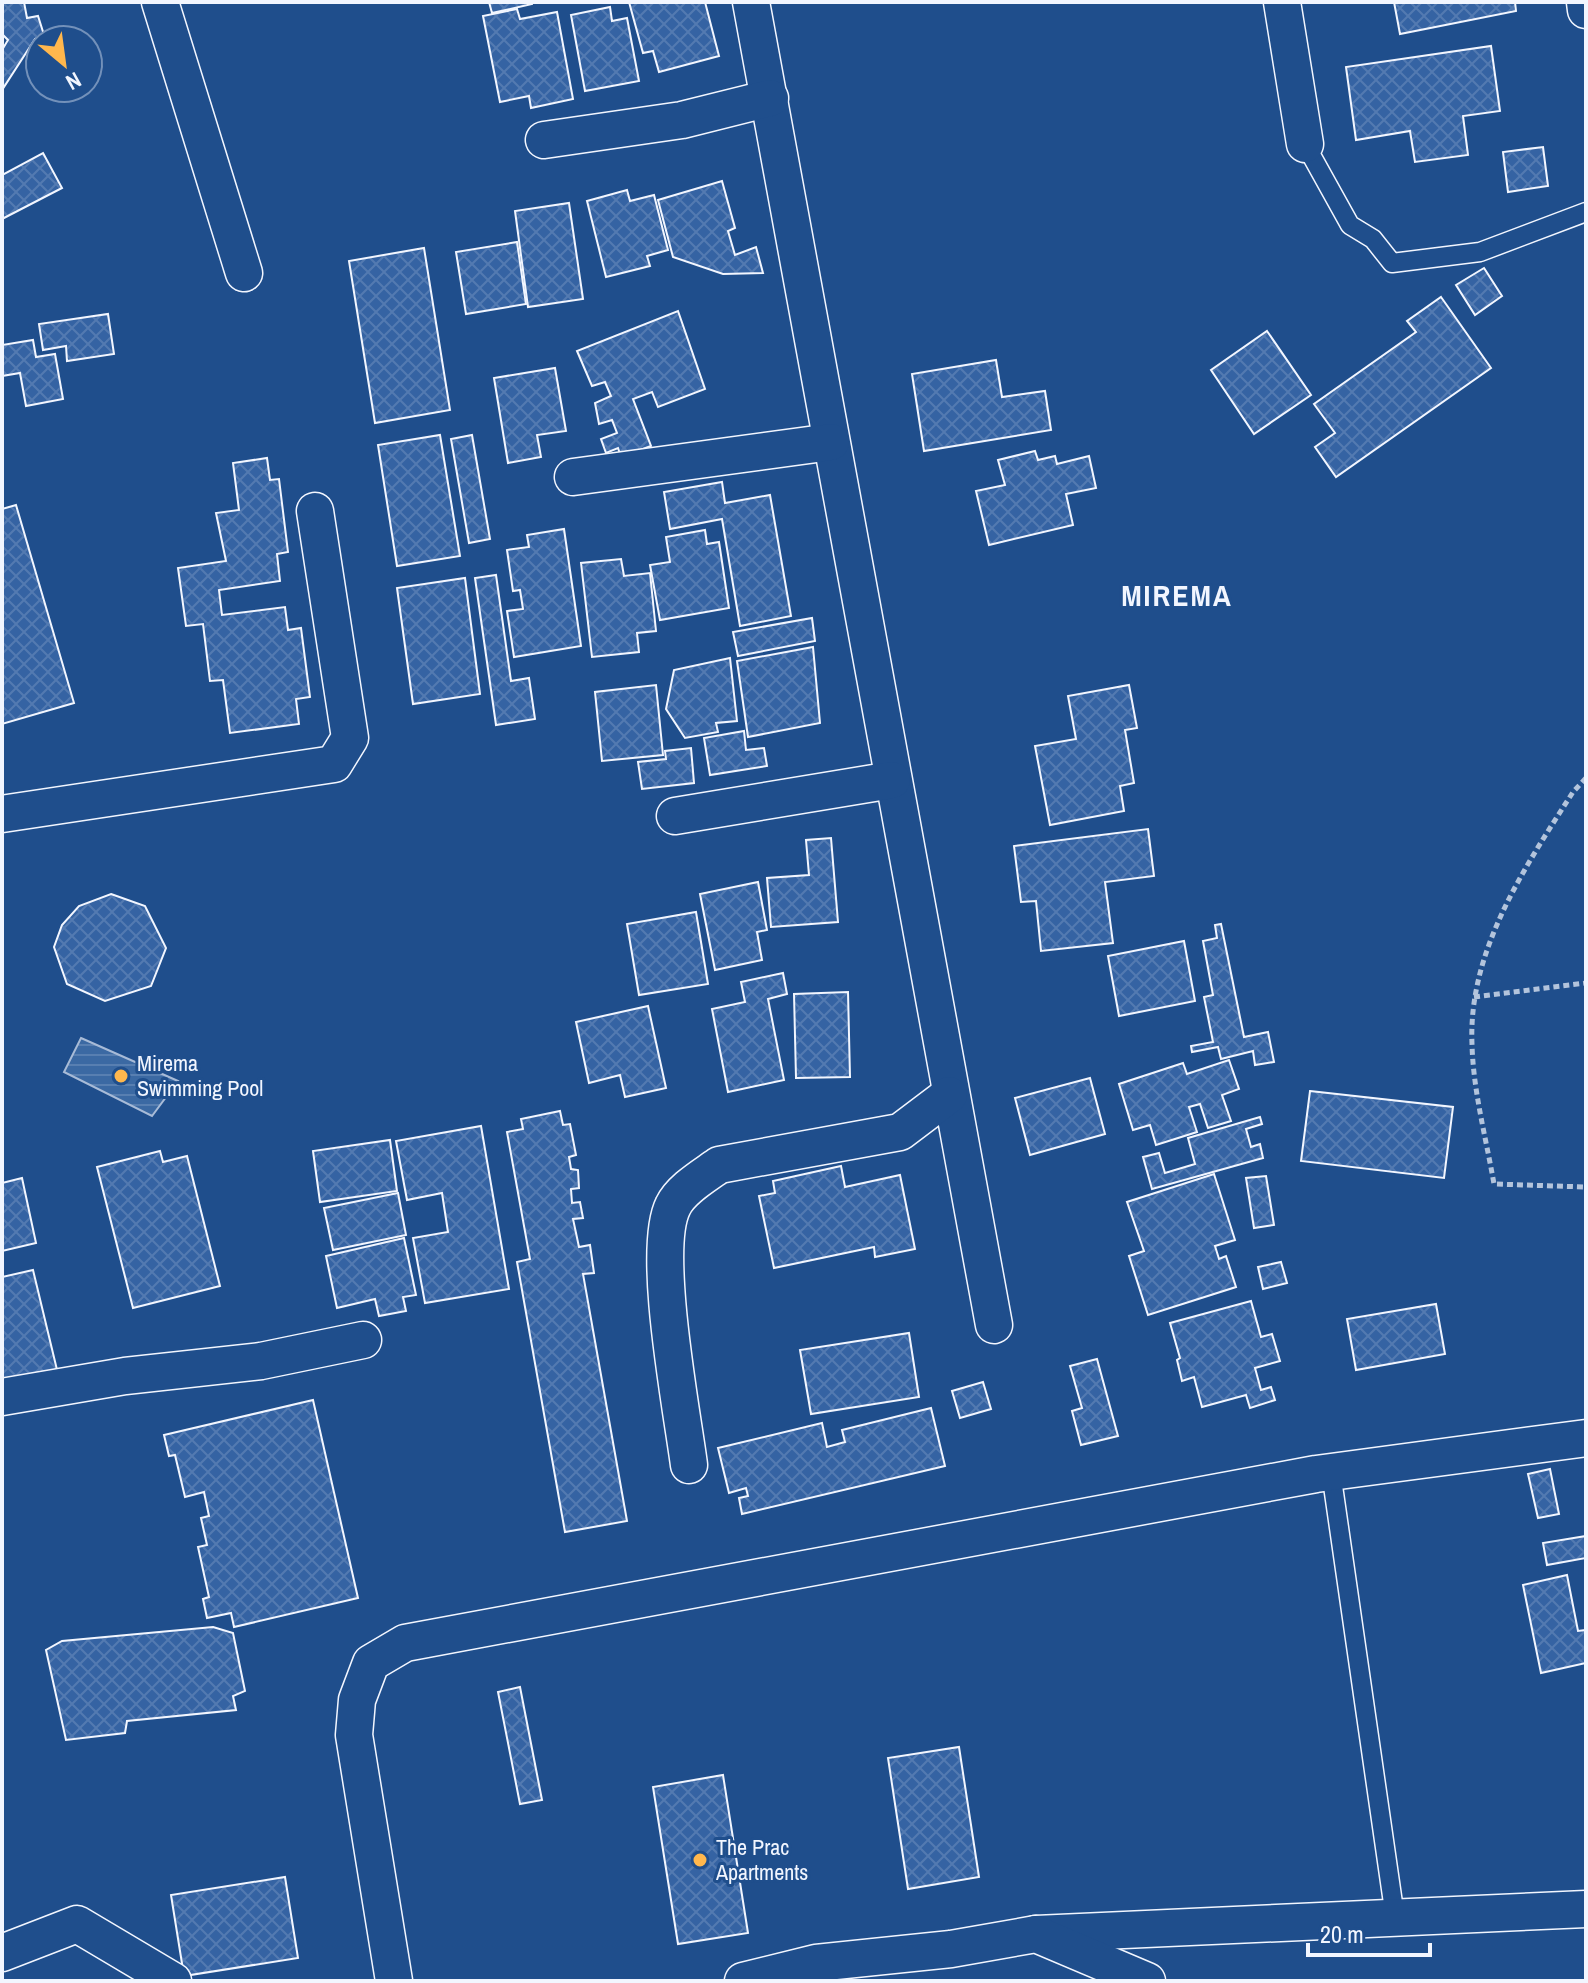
<svg xmlns="http://www.w3.org/2000/svg" width="1588" height="1983" font-family="'Archivo Narrow',sans-serif">
<style>
.water{fill:url(#water-rules);stroke:#a8bbd7;stroke-width:2}
.building{fill:url(#building-cross-hatch);stroke:#f2f6ff;stroke-width:2}
.lines{fill:none;stroke-linecap:round;stroke-linejoin:round}
.service-casing{stroke:#f2f6ff;stroke-width:21}
.minor-casing{stroke:#f2f6ff;stroke-width:39}
.path{stroke:#b3c4dc;stroke-width:5;stroke-dasharray:6 4;stroke-linecap:butt}
.service{stroke:#1f4e8c;stroke-width:18}
.minor{stroke:#1f4e8c;stroke-width:36}
.poi-dot{fill:#ffb74d;stroke:#1f4e8c;stroke-width:3}
.labels{text-anchor:middle;dominant-baseline:central;stroke-width:6;stroke-linejoin:round;paint-order:stroke}
.poi-label{font-size:22px;fill:#f2f6ff;stroke:#1f4e8c;text-anchor:start}
.district-label{font-size:30px;font-weight:bold;letter-spacing:2px;fill:#f2f6ff;stroke:#1f4e8c}
</style>
<defs>
<pattern id="water-rules" width="6" height="5" patternUnits="userSpaceOnUse" patternTransform="scale(2)"><rect width="6" height="5" fill="#3b69a3"/><path d="M0 2.5h6" fill="none" stroke="#587fb1"/></pattern>
<pattern id="building-cross-hatch" width="8" height="8" patternUnits="userSpaceOnUse" patternTransform="scale(2)"><rect width="8" height="8" fill="#3563a3"/><path d="M0 0l8 8M0 8l8-8" fill="none" stroke="#537ab1"/></pattern>
</defs>
<rect width="100%" height="100%" fill="#1f4e8c"/>
<polygon class="water" points="81,1038 178,1081 152,1116 64,1072"/>
<g class="building">
<polygon points="2,2 24,2 27,18 38,16 44,35 35,39 2,90 2,50 8,40 2,34"/>
<polygon points="489,2 532,2 532,4 492,13"/>
<polygon points="629,2 705,2 719,56 659,72 653,51 643,53"/>
<polygon points="1394,2 1515,2 1516,11 1400,34"/>
<polygon points="610,7 612,21 627,18 639,81 585,91 571,15"/>
<polygon points="517,9 520,19 557,12 573,99 531,108 529,96 500,102 483,16"/>
<polygon points="1491,46 1500,111 1463,116 1468,155 1415,162 1410,131 1356,140 1346,67"/>
<polygon points="1543,147 1548,186 1508,192 1503,152"/>
<polygon points="43,153 62,188 2,219 2,175"/>
<polygon points="722,181 735,228 728,231 735,255 756,247 763,273 723,274 673,257 658,200"/>
<polygon points="627,190 630,201 654,195 668,250 647,256 650,266 606,277 587,201"/>
<polygon points="569,203 583,299 528,307 515,211"/>
<polygon points="517,242 526,304 466,314 456,252"/>
<polygon points="424,248 450,410 375,423 349,261"/>
<polygon points="1484,268 1502,296 1475,315 1456,285"/>
<polygon points="1441,297 1491,368 1336,477 1315,447 1335,433 1314,404 1416,332 1407,321"/>
<polygon points="678,311 705,389 658,407 652,392 633,399 651,446 621,457 618,448 606,453 601,439 617,433 612,420 599,424 595,403 611,396 605,382 592,386 577,351"/>
<polygon points="108,314 114,354 67,361 66,346 43,350 39,324"/>
<polygon points="1267,331 1311,395 1254,434 1211,370"/>
<polygon points="33,340 36,357 55,354 63,399 26,406 20,373 2,376 2,345"/>
<polygon points="996,360 1002,397 1045,391 1051,430 924,451 912,374"/>
<polygon points="555,368 566,431 537,435 541,457 508,463 494,378"/>
<polygon points="440,435 460,556 397,566 378,445"/>
<polygon points="472,435 490,539 469,543 451,439"/>
<polygon points="1035,451 1038,460 1055,456 1057,464 1089,456 1096,488 1066,494 1073,525 989,545 976,491 1005,485 998,460"/>
<polygon points="267,458 270,480 279,479 288,552 277,554 280,581 219,590 222,615 285,607 288,630 301,628 310,697 296,699 299,724 230,733 223,680 210,681 203,624 186,626 178,568 226,561 216,513 239,510 233,463"/>
<polygon points="722,482 725,503 770,495 791,616 740,626 722,519 670,529 664,492"/>
<polygon points="16,505 74,703 2,724 2,509"/>
<polygon points="564,529 581,646 514,657 507,611 523,609 520,590 513,591 507,550 529,547 527,535"/>
<polygon points="705,530 707,544 719,542 729,608 660,620 650,565 670,562 666,537"/>
<polygon points="621,559 624,576 650,573 656,631 637,633 639,652 592,657 581,563"/>
<polygon points="496,575 511,681 529,678 535,719 496,725 475,578"/>
<polygon points="465,578 480,694 413,704 397,588"/>
<polygon points="812,618 815,641 738,656 733,632"/>
<polygon points="813,647 820,723 748,737 737,661"/>
<polygon points="730,658 737,721 716,723 718,732 685,738 666,709 674,670"/>
<polygon points="656,685 663,755 602,761 595,692"/>
<polygon points="1129,685 1137,728 1125,730 1134,783 1120,786 1124,811 1050,825 1035,746 1076,739 1068,696"/>
<polygon points="744,731 746,750 764,748 767,766 710,775 704,738"/>
<polygon points="691,748 694,783 642,789 638,762 666,759 665,751"/>
<polygon points="1148,829 1154,876 1105,882 1113,943 1041,951 1036,901 1021,902 1014,846"/>
<polygon points="831,838 838,922 771,927 767,878 809,875 806,840"/>
<polygon points="758,882 767,930 757,932 762,960 715,970 700,894"/>
<polygon points="111,894 145,906 166,948 151,986 105,1001 67,984 54,947 62,925 79,906"/>
<polygon points="696,912 708,984 639,995 627,924"/>
<polygon points="1221,924 1244,1037 1268,1032 1274,1062 1255,1065 1253,1051 1221,1059 1218,1047 1192,1052 1191,1046 1213,1042 1204,997 1213,995 1203,941 1217,938 1215,925"/>
<polygon points="1184,941 1195,1001 1119,1016 1108,956"/>
<polygon points="783,973 787,994 768,999 784,1080 728,1092 712,1009 745,1002 741,982"/>
<polygon points="848,992 850,1077 796,1078 794,994"/>
<polygon points="648,1006 666,1088 625,1097 620,1075 589,1083 576,1022"/>
<polygon points="1229,1060 1239,1089 1222,1095 1231,1121 1208,1128 1200,1104 1189,1107 1197,1132 1156,1145 1150,1125 1133,1130 1119,1084 1183,1063 1187,1074"/>
<polygon points="1090,1078 1105,1134 1030,1155 1015,1098"/>
<polygon points="1310,1091 1453,1107 1444,1178 1301,1161"/>
<polygon points="560,1111 563,1125 570,1124 576,1155 569,1157 571,1169 578,1170 579,1188 571,1189 572,1203 580,1202 583,1218 573,1219 579,1247 590,1245 594,1273 583,1274 627,1521 565,1532 517,1262 530,1259 507,1132 523,1129 521,1119"/>
<polygon points="1260,1117 1262,1124 1246,1129 1251,1147 1260,1144 1263,1158 1152,1189 1143,1157 1159,1153 1165,1173 1195,1164 1188,1138"/>
<polygon points="481,1126 509,1289 425,1303 413,1238 448,1232 442,1193 407,1200 396,1141"/>
<polygon points="390,1140 397,1191 320,1202 313,1151"/>
<polygon points="160,1151 163,1162 187,1156 220,1286 133,1308 97,1167"/>
<polygon points="841,1166 845,1187 900,1175 915,1249 875,1257 874,1247 774,1268 759,1196 775,1193 773,1181"/>
<polygon points="1214,1174 1235,1240 1215,1246 1219,1259 1226,1256 1236,1287 1148,1315 1129,1256 1144,1251 1127,1202"/>
<polygon points="1266,1176 1274,1225 1254,1228 1246,1178"/>
<polygon points="22,1178 36,1243 2,1251 2,1183"/>
<polygon points="398,1193 406,1235 333,1250 324,1208"/>
<polygon points="404,1238 416,1295 403,1297 406,1311 379,1316 375,1299 337,1308 326,1256"/>
<polygon points="1281,1262 1287,1283 1263,1289 1258,1267"/>
<polygon points="33,1270 58,1374 2,1387 2,1277"/>
<polygon points="1251,1301 1261,1337 1272,1334 1280,1361 1255,1368 1261,1390 1271,1387 1275,1400 1250,1408 1246,1395 1202,1407 1194,1377 1182,1381 1177,1360 1180,1358 1170,1323"/>
<polygon points="1436,1304 1445,1354 1356,1370 1347,1319"/>
<polygon points="909,1333 919,1397 811,1414 800,1350"/>
<polygon points="1097,1359 1118,1436 1081,1445 1072,1411 1082,1408 1070,1366"/>
<polygon points="983,1382 991,1409 960,1418 952,1391"/>
<polygon points="313,1400 358,1598 234,1627 231,1613 207,1618 203,1599 209,1597 198,1547 207,1545 201,1518 209,1516 204,1492 185,1497 175,1455 169,1456 164,1435"/>
<polygon points="931,1408 945,1466 742,1514 739,1498 748,1496 746,1488 729,1493 718,1448 822,1423 827,1447 845,1442 842,1430"/>
<polygon points="1550,1469 1559,1514 1538,1518 1528,1474"/>
<polygon points="1586,1536 1586,1558 1547,1565 1543,1543"/>
<polygon points="1567,1575 1578,1631 1586,1630 1586,1663 1541,1673 1523,1585"/>
<polygon points="213,1627 233,1633 245,1691 233,1696 236,1710 127,1721 125,1733 66,1740 46,1650 62,1641"/>
<polygon points="520,1687 542,1800 520,1804 498,1692"/>
<polygon points="959,1747 979,1877 908,1889 888,1758"/>
<polygon points="723,1775 748,1933 678,1944 653,1787"/>
<polygon points="285,1877 298,1958 184,1976 171,1895"/>
</g>
<g class="lines">
<g class="service-casing">
<g id="service">
<polyline points="1305,144 1350,225 1373,239 1392,263 1480,252 1586,212"/>
<polyline points="1331,1472 1395,1917"/>
</g>
</g>
<g class="minor-casing">
<g id="minor">
<polyline points="160,2 244,273"/>
<polyline points="751,2 994,1325"/>
<polyline points="1282,2 1305,144"/>
<polyline points="1585,2 1586,10"/>
<polyline points="544,140 682,120 770,98"/>
<polyline points="573,477 831,442"/>
<polyline points="2,814 334,764 350,738 315,511"/>
<polyline points="675,816 892,780"/>
<polyline points="2,1397 125,1376 261,1361 363,1340"/>
<path d="M689,1465C682,1411 651,1250 673,1206C681,1189 704,1176 719,1165L900,1132L949,1095"/>
<polyline points="1036,1934 1586,1909"/>
<polyline points="2,1953 77,1924 173,1981"/>
<polyline points="394,1981 354,1735 357,1700 371,1663 405,1643 1316,1474 1586,1438"/>
<polyline points="743,1981 816,1963 951,1949 1036,1934 1147,1981"/>
</g>
</g>
<g class="path">
<path d="M1586,778L1573,792C1525,867 1468,951 1472,1044C1473,1090 1486,1138 1494,1184L1586,1187"/>
<polyline points="1474,997 1586,983"/>
</g>
<use href="#service" class="service"/>
<use href="#minor" class="minor"/>
</g>
<g class="poi-dot">
<circle cx="121" cy="1076" r="8"/>
<circle cx="700" cy="1860" r="8"/>
</g>
<g class="labels">
<g class="poi-label">
<text x="137" y="1063">Mirema<tspan x="137" dy="25">Swimming Pool</tspan></text>
<text x="716" y="1847">The Prac<tspan x="716" dy="25">Apartments</tspan></text>
</g>
<g class="district-label">
<text x="1177" y="595">MIREMA</text>
</g>
</g>
<rect width="1588" height="1983" fill="none" stroke="#f2f6ff" stroke-width="8"/>
<g transform="translate(64 64) rotate(151)"><circle r="38" fill="#1f4e8c" stroke="#7391ba" stroke-width="2"/>
<path d="M0-6L14 30L0 20L-14 30Z" fill="#ffb74d"/>
<text y="-12" font-size="22" font-weight="bold" text-anchor="middle" fill="#f2f6ff">N</text>
</g>
<path d="M1308 1943v12h122v-12" fill="none" stroke="#f2f6ff" stroke-width="4"/>
<text x="1320" y="1943" font-size="24" fill="#f2f6ff" stroke="#1f4e8c" stroke-width="6" paint-order="stroke">20 m</text>
</svg>
